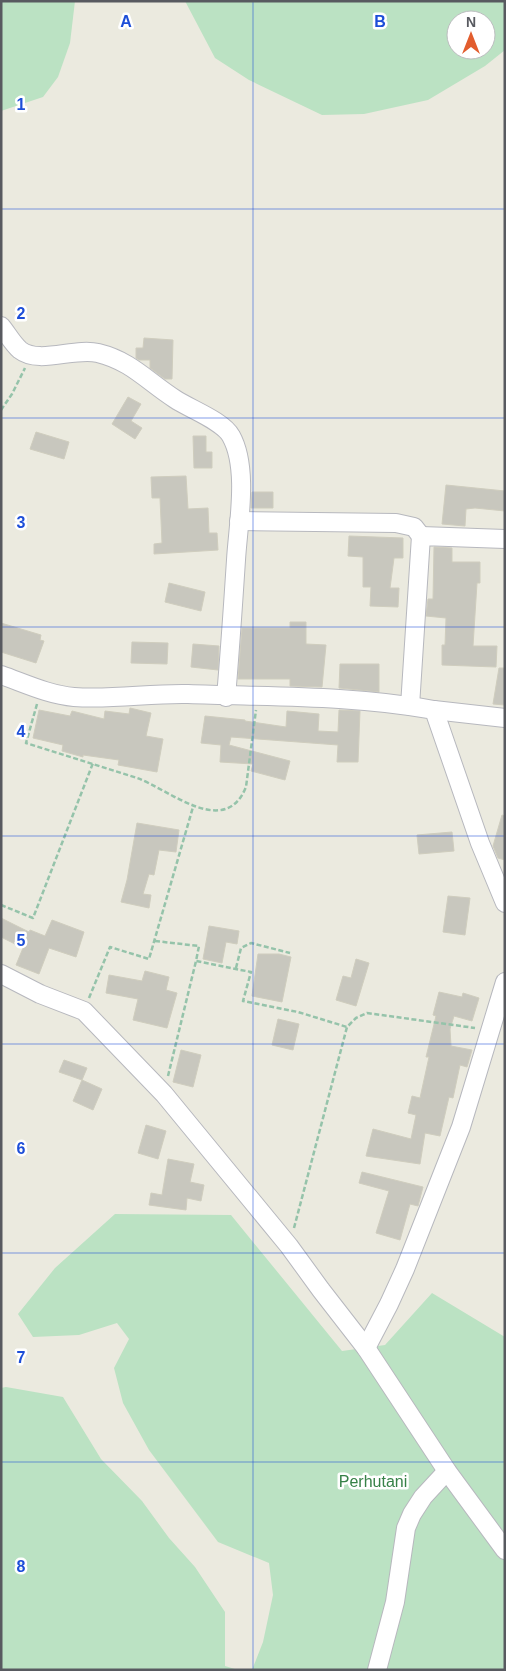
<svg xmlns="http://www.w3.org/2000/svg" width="506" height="1671" font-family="Arial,sans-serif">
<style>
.green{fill:#bbe2c3;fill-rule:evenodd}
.building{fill:#c8c7be;stroke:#cfcdbe}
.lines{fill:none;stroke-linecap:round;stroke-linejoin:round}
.minor-casing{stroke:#b7b8be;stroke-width:20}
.path{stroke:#95c3aa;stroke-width:2.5;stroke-dasharray:5 2.5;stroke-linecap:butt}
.minor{stroke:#fff;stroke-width:18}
.grid{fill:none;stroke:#1d4ed8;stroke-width:1;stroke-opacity:0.55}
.labels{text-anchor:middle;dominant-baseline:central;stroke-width:5;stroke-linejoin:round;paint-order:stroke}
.park-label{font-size:16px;fill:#368147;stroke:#fff}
.grid-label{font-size:16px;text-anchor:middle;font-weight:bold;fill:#1d4ed8;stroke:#fff;stroke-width:5;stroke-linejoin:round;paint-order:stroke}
</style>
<rect width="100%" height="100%" fill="#ebeadf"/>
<g class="green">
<polygon points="1,1 75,1 70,43 58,77 43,97 1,111"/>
<path d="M185,1H505V50L485,66L428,100L364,114L322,115L249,80L215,58ZM456,20H486V50H456Z"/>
<polygon points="115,1214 231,1215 342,1351 385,1345 432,1293 505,1337 505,1670 252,1670 263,1642 273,1595 269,1563 218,1542 149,1450 123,1403 114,1368 129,1339 117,1323 79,1335 33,1337 18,1314 55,1268"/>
<polygon points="6,1387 63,1397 101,1459 142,1501 169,1538 195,1567 225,1612 225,1666 238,1670 1,1670 1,1388"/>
</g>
<g class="building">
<polygon points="144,338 173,340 172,379 165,379 150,368 150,360 139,360 136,358 136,348 143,348"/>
<polygon points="128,397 141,404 131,421 142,428 135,439 112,424"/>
<polygon points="36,432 69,442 64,459 30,449"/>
<polygon points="193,436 206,436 206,452 212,452 212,468 194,468"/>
<polygon points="186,476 188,509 208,508 209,533 217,533 218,550 154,554 154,544 162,543 160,498 152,498 151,477"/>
<polygon points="446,485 505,491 505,511 475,508 466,509 465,526 442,524"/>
<polygon points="252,492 273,492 273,508 251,508"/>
<polygon points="349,536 403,538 403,558 394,558 390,588 399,588 398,607 370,606 371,587 363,587 363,557 348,556"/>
<polygon points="434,547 452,548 452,562 480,562 480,583 477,583 473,646 497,646 496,667 442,665 442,645 445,645 446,618 426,616 428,599 433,599"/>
<polygon points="169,583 205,592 201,611 165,602"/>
<polygon points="290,622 306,622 306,644 326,645 322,687 290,686 290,679 238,679 242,628 290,628"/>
<polygon points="1,623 41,635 40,640 44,641 36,663 1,652"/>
<polygon points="132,642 168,643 167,664 131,663"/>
<polygon points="193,644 219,646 218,670 191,667"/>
<polygon points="340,664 379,664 379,692 339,688"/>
<polygon points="499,668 505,668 505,705 493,704"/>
<polygon points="130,708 151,713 146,736 163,739 157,772 118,765 119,760 83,755 83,757 62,751 63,745 33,738 39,710 70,716 72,711 104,719 105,711 129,714"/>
<polygon points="339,710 360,711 358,762 337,762 338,745 231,737 229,745 290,761 285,780 251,771 253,764 220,762 221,745 201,743 205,716 245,720 245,721 286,727 287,711 319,714 318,731 338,732"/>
<polygon points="502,815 505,816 505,860 498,858 493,846"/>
<polygon points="137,823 179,830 176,852 159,850 154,875 149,874 143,894 151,895 149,908 121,902 127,880"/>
<polygon points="452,832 454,851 419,854 417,835"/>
<polygon points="448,896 470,898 465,935 443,932"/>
<polygon points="1,918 29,932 30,930 45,936 52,920 84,932 76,957 49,948 39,974 16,965 23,948 1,937"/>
<polygon points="209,926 239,931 237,944 226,942 222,963 203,959"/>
<polygon points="258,954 279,954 291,957 282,1002 252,996"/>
<polygon points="356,959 369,963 356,1006 336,1000 343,976 351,978"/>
<polygon points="145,971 169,977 166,990 177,993 167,1028 133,1020 138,999 106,993 109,975 142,981"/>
<polygon points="439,992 462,997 463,993 479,998 472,1021 454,1016 450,1029 451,1046 472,1050 467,1067 460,1065 453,1098 449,1097 440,1136 425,1133 420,1164 366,1156 373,1129 411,1139 416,1115 408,1113 412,1096 420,1098 429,1057 426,1057 436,1016 433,1015"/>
<polygon points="278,1019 299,1024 293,1050 272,1045"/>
<polygon points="181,1050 201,1055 193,1087 173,1082"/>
<polygon points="64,1060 87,1068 82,1080 59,1072"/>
<polygon points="82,1080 102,1089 93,1110 73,1101"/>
<polygon points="146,1125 166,1131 158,1159 138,1153"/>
<polygon points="168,1159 194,1164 190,1182 204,1185 201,1201 187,1198 186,1210 149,1205 151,1193 162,1195"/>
<polygon points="362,1172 423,1187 418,1206 410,1204 400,1240 376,1233 389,1191 359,1183"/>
</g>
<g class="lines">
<g class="minor-casing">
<g id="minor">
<path d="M1,326C7,333 12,343 20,350C39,365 75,347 98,353C131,361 147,381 175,399C190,409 223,421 231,436C249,468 238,525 236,560C233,606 230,651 226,697"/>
<polyline points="239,521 396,523 414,527 421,536"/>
<path d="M1,675C24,683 49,695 74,697C112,700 150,693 188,694C270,697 353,695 434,710L480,843L505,903"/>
<polyline points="410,706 421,536 505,539"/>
<polyline points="434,710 505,718"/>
<polyline points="1,974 40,994 84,1011 164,1094 289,1246 321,1290 366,1348 447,1471 505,1550"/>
<polyline points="366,1348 389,1304 405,1269 461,1127 505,982"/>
<polyline points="377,1670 395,1602 406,1528 412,1514 423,1497 447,1471"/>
</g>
</g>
<g class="path">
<polyline points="1,410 12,394 25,368"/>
<path d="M37,704L26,743L137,778C170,790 225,839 246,787L256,710"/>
<polyline points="1,905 33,918 93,763"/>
<polyline points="155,941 199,946 196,961 251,972 243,1001 298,1012 347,1027"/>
<polyline points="236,968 241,948 251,943 290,953"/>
<polyline points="89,998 110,947 149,959 193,807"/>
<polyline points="168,1076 196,961"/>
<polyline points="294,1228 347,1027 356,1018 367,1013 475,1028"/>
</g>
<use href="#minor" class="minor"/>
</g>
<path class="grid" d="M253,1V1670M1,209H505M1,418H505M1,627H505M1,836H505M1,1044H505M1,1253H505M1,1462H505"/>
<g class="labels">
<g class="park-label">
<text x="373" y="1481">Perhutani</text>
</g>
</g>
<g class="grid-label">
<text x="126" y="27">A</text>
<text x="380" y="27">B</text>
<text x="21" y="110">1</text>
<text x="21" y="319">2</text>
<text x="21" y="528">3</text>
<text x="21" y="737">4</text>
<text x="21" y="946">5</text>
<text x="21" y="1154">6</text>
<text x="21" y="1363">7</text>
<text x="21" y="1572">8</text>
</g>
<rect width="506" height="1671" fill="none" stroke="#585a60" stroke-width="5"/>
<g transform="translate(471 35)"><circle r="24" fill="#ffffff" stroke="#bcbdbf"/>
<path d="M0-4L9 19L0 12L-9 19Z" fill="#e25d2e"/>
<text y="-8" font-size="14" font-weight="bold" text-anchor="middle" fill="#585a60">N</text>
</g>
</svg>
